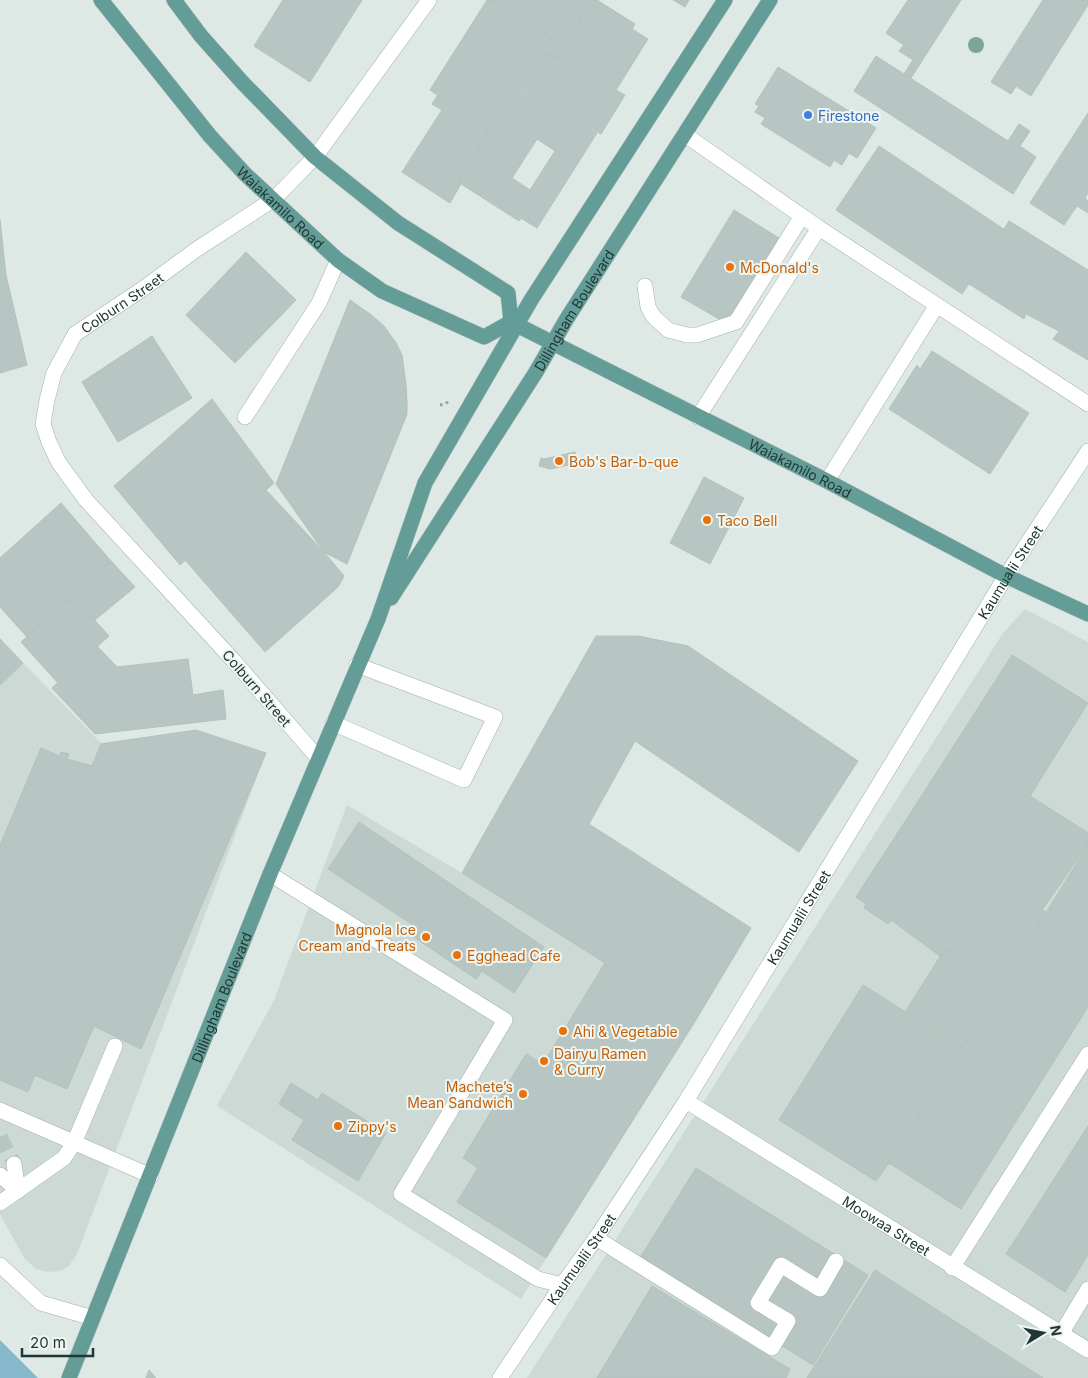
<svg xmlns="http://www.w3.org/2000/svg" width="1088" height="1378" font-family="Inter,sans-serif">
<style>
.built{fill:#ccd9d5}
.water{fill:#87b7cd}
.building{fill:#b7c6c2;stroke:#b1c2be;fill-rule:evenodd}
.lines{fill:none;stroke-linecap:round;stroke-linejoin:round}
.minor-tunnel{stroke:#b8c6c3;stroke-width:15;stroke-dasharray:15 8;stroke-linecap:butt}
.minor-casing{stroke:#a1b0ad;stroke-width:16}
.major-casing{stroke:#bcc3c2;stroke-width:16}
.path{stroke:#80aba5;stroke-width:3;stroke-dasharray:2.5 4;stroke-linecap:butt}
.minor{stroke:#fff;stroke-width:15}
.major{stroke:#649d97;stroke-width:15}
.tree{fill:#7ca593}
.shop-dot{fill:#3f7fe0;stroke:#eef6f3;stroke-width:2}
.food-dot{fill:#e8710a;stroke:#eef6f3;stroke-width:2}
.labels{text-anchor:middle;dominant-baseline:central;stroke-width:4;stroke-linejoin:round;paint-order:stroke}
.shop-label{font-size:14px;fill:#366cbe;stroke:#eef6f3;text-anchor:start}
.street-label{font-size:14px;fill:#203835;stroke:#eef6f3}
.food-label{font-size:14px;fill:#c56008;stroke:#eef6f3;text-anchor:start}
</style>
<rect width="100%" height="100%" fill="#dee9e6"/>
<g class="built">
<polygon points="1025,609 1088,642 1088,1378 527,1378 1003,633"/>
<polygon points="0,639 101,743 196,730 266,753 77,1254 69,1266 60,1271 48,1272 36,1269 24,1258 0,1214"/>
<polygon points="347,805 462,873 696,1020 521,1299 217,1106 274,1000"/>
</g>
<polygon class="water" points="0,1340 38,1378 0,1378"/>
<g class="building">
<polygon points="283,0 362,0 310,82 254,46"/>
<polygon points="487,0 492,0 551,37 543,50 546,52 495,135 430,90"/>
<polygon points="492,0 589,0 579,16 582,19 557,59 543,50 551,37"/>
<polygon points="589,0 597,0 635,24 632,29 648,39 616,90 625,95 601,134 526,87 546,52 557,59 582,19 579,16"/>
<polygon points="673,0 689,0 685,7"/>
<polygon points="908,0 961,0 911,78 904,74 913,60 899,51 904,45 886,33"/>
<polygon points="1043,0 1088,0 1088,5 1031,96 1016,86 1011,94 991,82"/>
<polygon points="876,56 1008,141 1019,124 1030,131 1020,146 1036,157 1013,194 854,91"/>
<polygon points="778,67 876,128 857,158 849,153 842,165 834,160 830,167 761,124 765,118 755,112 759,106 755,104"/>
<path d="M526,87L597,133L537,228L521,218L519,221L458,182L489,131L495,135ZM537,139L555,151L530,190L512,178Z"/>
<polygon points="438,95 489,131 458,182 461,184 450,203 402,172 442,110 432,104"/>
<polygon points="1088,113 1088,193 1085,198 1088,201 1088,213 1077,206 1064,225 1030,203"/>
<polygon points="879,146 1005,230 962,294 836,210"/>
<polygon points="734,210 779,238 733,314 719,319 681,297"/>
<polygon points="0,220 6,275 27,365 0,373"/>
<polygon points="1009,221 1088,270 1088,360 1053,339 1059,331 1026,314 1024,319 969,284"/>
<polygon points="246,252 296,300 235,363 186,315"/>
<polygon points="350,300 370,314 384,326 396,343 402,355 406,385 407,402 407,414 347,564 324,552 276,484"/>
<polygon points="152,336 192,398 118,442 82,382"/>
<polygon points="932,351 1029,413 990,474 889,409 917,365 920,369"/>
<polygon points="212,399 274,483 180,565 114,486"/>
<polygon points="575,452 578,463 550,469 539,466 541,458 544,459"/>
<polygon points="704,477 744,498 710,564 670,543"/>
<polygon points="266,490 324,552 344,576 338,587 265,652 186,561"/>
<polygon points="61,503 111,561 27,637 0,607 0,558"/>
<polygon points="111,561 135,587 95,620 91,616 86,620 68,600"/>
<polygon points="68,600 86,620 91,616 109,636 57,682 21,642"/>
<polygon points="596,636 638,636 688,646 858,761 799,852 635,741 589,824 751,928 696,1020 462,873"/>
<polygon points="0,639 23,663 0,685"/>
<polygon points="97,646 117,667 188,659 193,695 223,690 226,719 95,734 52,688"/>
<polygon points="1012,655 1088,703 1030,796 1088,833 1088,844 1042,910 906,820"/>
<polygon points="196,730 266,753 141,1049 94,1026 67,1089 35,1075 28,1092 0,1080 0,845 41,748 60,756 61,752 69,754 67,759 92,766 101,744"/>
<polygon points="906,820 1046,912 1002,985 945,949 940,956 891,920 888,924 864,908 866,904 856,897"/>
<polygon points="359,822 544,947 514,993 482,971 476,979 408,933 413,925 328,869"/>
<polygon points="1088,845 1088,961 1036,929"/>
<polygon points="1036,929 1088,961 1088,1007 961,1209 889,1163"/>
<polygon points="945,949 1002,985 962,1048 905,1012"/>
<polygon points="605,963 696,1020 546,1258 457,1202 478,1168 463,1158 526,1054 543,1064"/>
<polygon points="863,985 962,1048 889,1163 876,1181 779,1120"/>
<polygon points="291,1083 318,1100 322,1093 386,1133 358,1181 292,1140 304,1120 279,1104"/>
<polygon points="1088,1126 1088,1255 1065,1292 1006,1254"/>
<polygon points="696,1168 868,1275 813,1365 640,1258"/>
<polygon points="875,1270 1043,1378 807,1378"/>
<polygon points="652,1286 790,1369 786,1378 597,1378"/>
<polygon points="149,1370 156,1378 146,1378"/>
</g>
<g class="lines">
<polyline class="minor-tunnel" points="0,1137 14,1164"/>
<g class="minor-casing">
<g id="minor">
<polyline points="684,134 819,228 1088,404"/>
<polyline points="645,286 648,307 653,316 668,330 687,335 697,335 736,322 802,216"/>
<polyline points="245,417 319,303 338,260"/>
<polyline points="698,417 819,228"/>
<polyline points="827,481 937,305"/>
<polyline points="333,723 464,780 495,717 357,665"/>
<path id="s1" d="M318,758L233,660L86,500L59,463L49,442L43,424L47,400L54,373L75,334L144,288L197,249L274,199L315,157L429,0"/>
<polyline points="270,874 505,1020 401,1194 538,1279 562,1285"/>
<path id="s2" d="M686,1101L1088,1350"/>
<polyline points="0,1110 151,1176"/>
<polyline points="0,1175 18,1191 14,1164"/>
<polyline points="0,1203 64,1158 74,1143 115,1046"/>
<polyline points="596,1238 772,1348 788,1321 758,1303 781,1265 820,1289 836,1261"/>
<polyline points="0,1265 41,1303 93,1318"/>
<polyline points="952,1268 1088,1054"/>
<polyline points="1061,1334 1088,1289"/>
<path id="s3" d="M500,1378L562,1285L596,1238L686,1101L1006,576L1088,451"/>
</g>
</g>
<g class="major-casing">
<g id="major">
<path id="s4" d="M101,0L210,136L245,174L338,260L382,291L484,337L511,322"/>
<polyline points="174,0 201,36 242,82 315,157 398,223 508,293 511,322"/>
<path id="s5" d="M511,322L827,481L1006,576L1088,614"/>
<path id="s6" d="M391,598L536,372L566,320L770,0"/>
<path id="s7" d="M69,1378L270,874L378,619L425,483L531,300L725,0"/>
</g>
</g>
<polyline class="path" points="440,405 446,404 448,401"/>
<use href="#minor" class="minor"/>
<use href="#major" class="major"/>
</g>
<circle class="tree" cx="976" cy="45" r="8"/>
<circle class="shop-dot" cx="808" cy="115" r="5"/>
<g class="food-dot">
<circle cx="730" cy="267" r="5"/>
<circle cx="559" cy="461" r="5"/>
<circle cx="707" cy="520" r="5"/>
<circle cx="426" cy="937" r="5"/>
<circle cx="457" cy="955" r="5"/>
<circle cx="563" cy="1031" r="5"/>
<circle cx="544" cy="1061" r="5"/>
<circle cx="523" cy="1094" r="5"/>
<circle cx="338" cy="1126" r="5"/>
</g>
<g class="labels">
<g class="shop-label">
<text x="818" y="115">Firestone</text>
</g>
<g class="street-label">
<text stroke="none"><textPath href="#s4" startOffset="275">Waiakamilo Road</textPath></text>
<text stroke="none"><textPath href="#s1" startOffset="588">Colburn Street</textPath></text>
<text stroke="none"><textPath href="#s6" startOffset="341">Dillingham Boulevard</textPath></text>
<text stroke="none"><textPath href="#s5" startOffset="324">Waiakamilo Road</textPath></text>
<text stroke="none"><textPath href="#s3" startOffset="954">Kaumualii Street</textPath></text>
<text transform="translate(257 688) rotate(49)">Colburn Street</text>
<text stroke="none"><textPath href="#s3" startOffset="549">Kaumualii Street</textPath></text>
<text stroke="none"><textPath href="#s7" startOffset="410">Dillingham Boulevard</textPath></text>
<text stroke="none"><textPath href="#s2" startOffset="236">Moowaa Street</textPath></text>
<text stroke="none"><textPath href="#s3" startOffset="144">Kaumualii Street</textPath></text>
</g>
<g class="food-label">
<text x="740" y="267">McDonald's</text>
<text x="569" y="461">Bob's Bar-b-que</text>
<text x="717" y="520">Taco Bell</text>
<text x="416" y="929" text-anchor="end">Magnola Ice<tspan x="416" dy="16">Cream and Treats</tspan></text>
<text x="467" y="955">Egghead Cafe</text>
<text x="573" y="1031">Ahi &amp; Vegetable</text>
<text x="554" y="1053">Dairyu Ramen<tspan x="554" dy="16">&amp; Curry</tspan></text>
<text x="513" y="1086" text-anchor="end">Machete’s<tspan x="513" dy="16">Mean Sandwich</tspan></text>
<text x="348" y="1126">Zippy's</text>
</g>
</g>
<g transform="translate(1043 1333) rotate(80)" stroke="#eef6f3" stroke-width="4" paint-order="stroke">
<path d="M0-4L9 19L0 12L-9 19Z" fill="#203835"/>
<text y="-8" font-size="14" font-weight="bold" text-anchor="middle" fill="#203835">N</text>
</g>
<path d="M22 1348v8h71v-8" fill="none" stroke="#203835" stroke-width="2.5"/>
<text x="30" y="1348" font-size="15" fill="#203835" stroke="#eef6f3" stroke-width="4" paint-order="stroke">20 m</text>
</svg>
